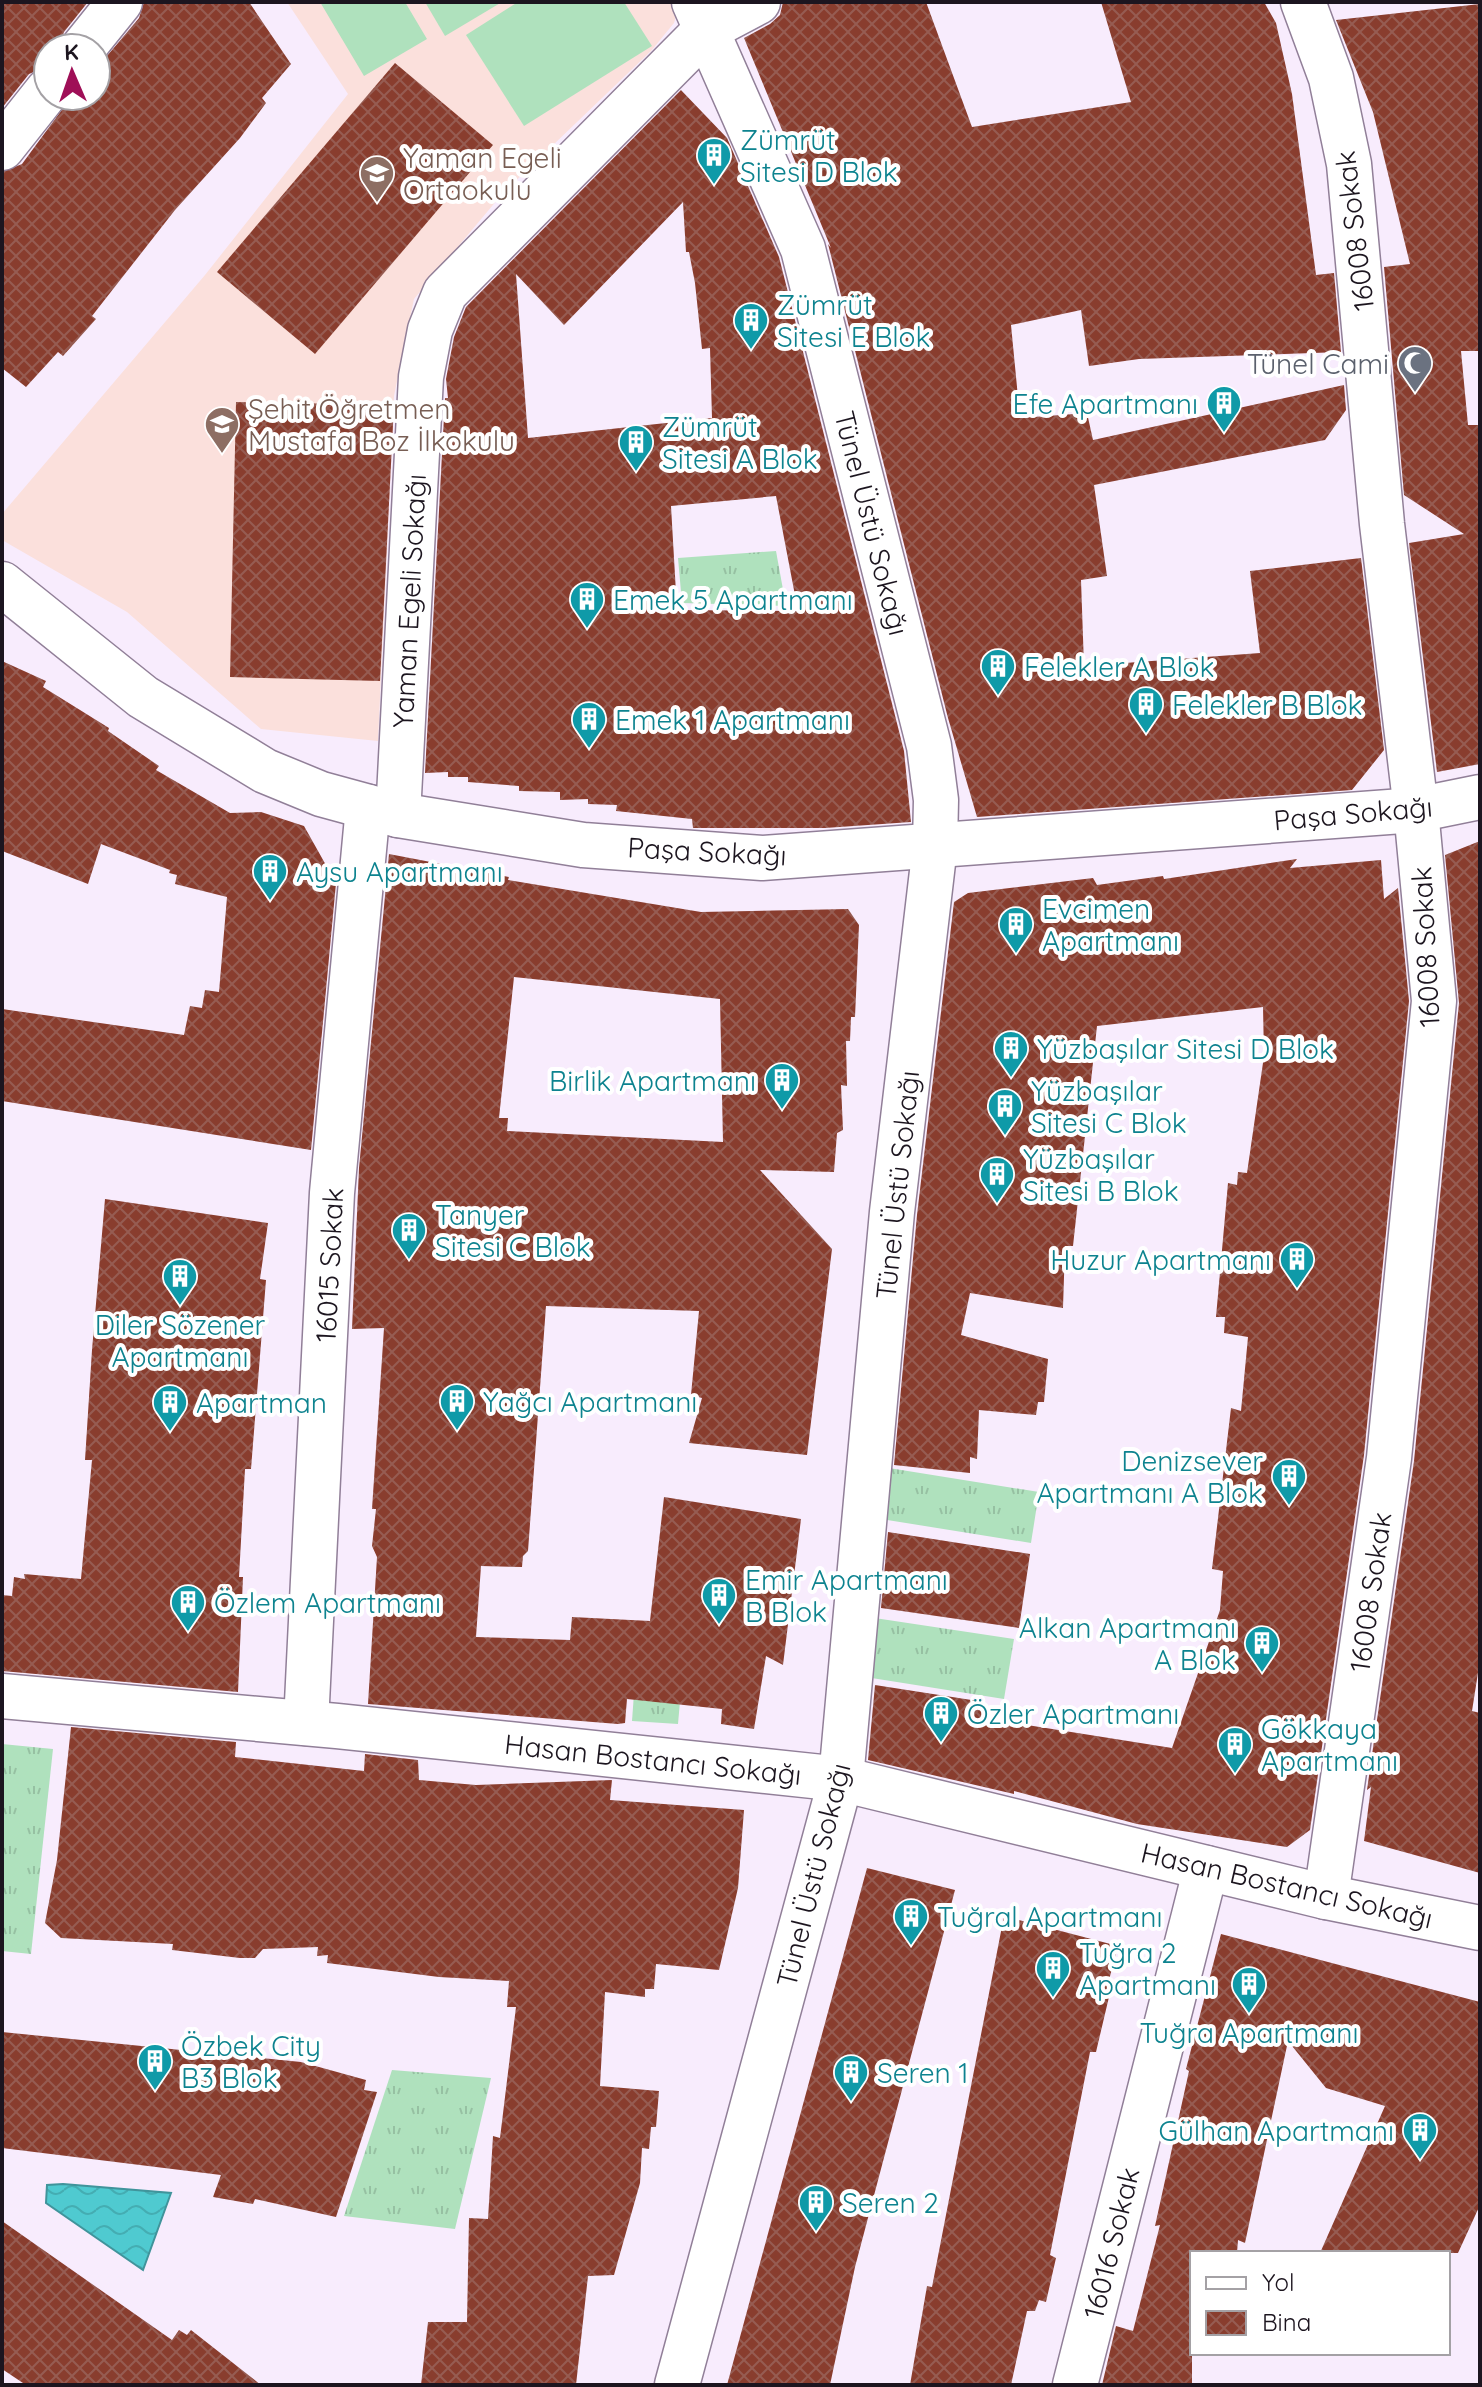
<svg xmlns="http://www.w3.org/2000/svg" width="1482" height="2387" font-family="Quicksand,sans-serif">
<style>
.education{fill:#fbe0dc}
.grass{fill:url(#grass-tufts)}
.pitch{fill:#afe1bd}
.water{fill:url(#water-waves);stroke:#40949b;stroke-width:2}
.building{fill:url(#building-cross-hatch);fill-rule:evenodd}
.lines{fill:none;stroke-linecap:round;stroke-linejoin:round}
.minor-casing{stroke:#917f98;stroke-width:47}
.minor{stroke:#fff;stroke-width:44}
.labels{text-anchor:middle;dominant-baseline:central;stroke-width:8;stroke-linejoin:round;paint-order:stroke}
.culture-label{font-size:28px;fill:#0d838f;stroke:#fff;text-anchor:start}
.education-label{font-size:28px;fill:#785e54;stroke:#fff;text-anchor:start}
.street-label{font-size:28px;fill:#1c151f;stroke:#fff}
.worship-label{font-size:28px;fill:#5b616d;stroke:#fff;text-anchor:end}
</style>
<defs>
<pattern id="grass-tufts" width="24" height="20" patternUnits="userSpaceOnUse" patternTransform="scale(2)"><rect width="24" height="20" fill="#afe1bd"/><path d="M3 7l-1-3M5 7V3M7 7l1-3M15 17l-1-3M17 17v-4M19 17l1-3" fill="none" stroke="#96c0a2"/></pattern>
<pattern id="water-waves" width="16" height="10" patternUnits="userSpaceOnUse" patternTransform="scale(2)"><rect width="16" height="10" fill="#4fcad0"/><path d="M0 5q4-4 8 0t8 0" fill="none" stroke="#44adb2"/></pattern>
<pattern id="building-cross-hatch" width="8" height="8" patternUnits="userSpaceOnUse" patternTransform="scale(2)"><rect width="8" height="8" fill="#893d2e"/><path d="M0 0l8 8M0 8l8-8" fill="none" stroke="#965c52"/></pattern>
</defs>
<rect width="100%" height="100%" fill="#f8ecfd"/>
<polygon class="education" points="287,2 678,2 679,7 674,23 651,51 503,193 414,299 394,396 378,741 261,729 127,612 2,540 2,514 205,275 348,94"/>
<g class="grass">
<polygon points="776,551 786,606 682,603 678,558"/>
<polygon points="889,1468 1039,1492 1031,1543 881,1519"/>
<polygon points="868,1617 1014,1639 1004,1699 859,1676"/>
<polygon points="637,1652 684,1656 678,1724 632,1721"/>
<polygon points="2,1744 53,1749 31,1954 2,1951"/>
<polygon points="392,2070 491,2078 455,2229 344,2216"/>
</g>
<g class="pitch">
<polygon points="320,2 405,2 427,39 364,76"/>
<polygon points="425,2 502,2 445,36"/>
<polygon points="518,2 624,2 652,46 524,126 466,35"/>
</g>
<polygon class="water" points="63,2184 171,2193 143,2270 46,2203 47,2185"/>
<g class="building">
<polygon points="2,2 88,2 64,32 59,48 48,48 48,66 29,74 2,108"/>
<polygon points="144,2 249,2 291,64 262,98 266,103 240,138 175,210 92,316 96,319 63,356 58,352 26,387 2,368 2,172 22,164 72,96 96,96 96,69 139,18"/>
<polygon points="783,2 926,2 972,127 1131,102 1101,2 1264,2 1276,23 1292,94 1316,275 1334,273 1341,352 1139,359 1089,366 1081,310 1011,325 1020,418 1087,413 1093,440 1344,385 1346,410 1325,440 1094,485 1107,576 1081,580 1084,666 1260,653 1250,571 1361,558 1384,750 1352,790 977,817 948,718 828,244 831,248 744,38 770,24 780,15"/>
<polygon points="1480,4 1480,351 1461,351 1468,425 1480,425 1480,764 1437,772 1409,543 1464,534 1404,495 1384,267 1410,264 1373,112 1336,20"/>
<polygon points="395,63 493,145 315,354 217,272"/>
<path d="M681,90L727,138L779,257L904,751L911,822L825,828H693L692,819L616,811L617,805L588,804V799L560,800V792L519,791V786L468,782V777H448V772L425,773L445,398H448L446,379L454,337L466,307ZM683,202L686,252H689L695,283L702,349L710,348L712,418L528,438L516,274L564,325ZM776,496L798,611L677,610L671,506Z"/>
<polygon points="236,402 394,405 380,681 230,677"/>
<polygon points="2,661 46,681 43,687 109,728 108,731 159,766 156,770 230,813 261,812 304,826 336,883 311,1150 2,1101 2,1009 184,1035 190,1006 202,1008 205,990 219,992 227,897 175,884 177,875 169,873 170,870 101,844 88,884 2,851"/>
<polygon points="1480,841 1480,1660 1472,1711 1480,1713 1480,1873 1364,1841 1371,1787 1367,1790 1414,1461 1459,1003 1445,855"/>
<path d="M389,854L509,877L508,880L701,912L848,909L859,925L855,1017H851L850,1041H846L847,1086L841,1085L843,1130L837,1133L834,1172L760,1170L832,1249L807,1455L689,1443L702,1398L691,1395L699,1311L546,1306L528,1551L523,1556L522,1567L481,1566L476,1637L570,1640L572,1617L650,1621L664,1497L801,1519L783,1665L766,1656L754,1729L721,1724L722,1709L627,1699L625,1723L618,1724L368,1704L377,1557L372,1546L376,1509H372L384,1328L352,1329L359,1168ZM514,977L720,999L723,1142L507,1131L508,1118H499Z"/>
<polygon points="1297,859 1290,868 1381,860 1384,899 1398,888 1409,1001 1364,1455 1310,1830 1287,1847 1137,1824 1014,1791 1014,1794 868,1760 875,1685 978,1701 990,1719 1172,1748 1220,1610 1223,1571 1212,1569 1231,1408 1241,1411 1248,1337 1224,1333 1225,1317 1216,1317 1228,1183 1237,1185 1238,1172 1247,1173 1264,1056 1263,1007 1097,1026 1073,1246 1065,1246 1063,1308 970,1293 961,1335 1048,1359 1044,1402 1038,1402 1036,1415 979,1410 977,1459 970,1457 970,1473 894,1465 917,1215 954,902 968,893 1093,878 1097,885 1163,876 1164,879"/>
<polygon points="105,1199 268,1223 260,1279 266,1280 251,1469 245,1469 239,1577 243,1577 238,1692 2,1671 2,1595 12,1596 14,1577 25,1579 24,1574 81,1579 92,1460 85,1460 92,1350"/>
<polygon points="888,1532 1030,1554 1019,1628 881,1608"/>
<polygon points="71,1727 236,1742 235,1757 364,1771 365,1754 418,1760 419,1780 476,1785 612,1780 610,1800 744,1810 738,1888 719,1970 656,1964 654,1989 645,1989 645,1997 605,1992 600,2086 659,2091 656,2127 651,2127 649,2149 642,2148 640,2183 614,2275 588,2276 576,2385 421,2385 428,2322 467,2322 469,2218 488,2219 493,2136 500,2138 516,2007 507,2007 509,1981 439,1977 327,1963 328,1955 317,1956 318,1947 263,1949 255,1958 240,1958 172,1950 173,1944 61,1938 45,1923 57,1860"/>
<polygon points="867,1868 955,1890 855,2267 830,2385 727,2385"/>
<polygon points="1004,1916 1118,1946 1109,1980 1113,1980 1096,2052 1090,2052 1050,2255 1056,2258 1046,2302 1039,2300 1035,2311 1027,2311 1011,2385 910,2385 927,2286 932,2287"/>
<polygon points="1221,1934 1480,2002 1480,2205 1458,2253 1320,2253 1385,2106 1326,2088 1288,2041 1245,2243 1238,2240 1237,2253 1192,2253 1192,2385 1102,2385 1116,2326 1133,2331 1160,2225 1155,2226 1189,2071 1186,2069"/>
<polygon points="2,2032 301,2062 366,2080 364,2090 377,2092 336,2217 255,2199 253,2204 213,2197 221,2175 2,2148"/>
<polygon points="2,2221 172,2340 179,2330 187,2335 191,2330 261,2385 26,2385 2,2369"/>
</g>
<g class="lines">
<g class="minor-casing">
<g id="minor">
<polyline points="1303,2 1331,78 1349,164 1382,524 1416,810 1434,1001 1389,1458 1326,1897"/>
<polyline points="83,48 120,2"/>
<polyline points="2,148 48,90"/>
<polyline points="2,584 143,697 265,771 321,794 398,815 583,845 762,858 1416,810 1480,797"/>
<polyline points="398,815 421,377 430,330 445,293 707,29 758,2"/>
<polyline points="2,1696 337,1726 841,1779 1326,1897 1480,1928"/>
<polyline points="306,1723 332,1193 368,807"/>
<polyline points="677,2385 841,1779 892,1212 935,846 936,800 929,746 803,249 694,2"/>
<polyline points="1075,2385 1206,1868"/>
</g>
</g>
<use href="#minor" class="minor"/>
</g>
<defs>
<g id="building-pin" transform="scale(1.8)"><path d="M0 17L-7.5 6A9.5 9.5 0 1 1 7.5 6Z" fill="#0f9aa8" stroke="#fff"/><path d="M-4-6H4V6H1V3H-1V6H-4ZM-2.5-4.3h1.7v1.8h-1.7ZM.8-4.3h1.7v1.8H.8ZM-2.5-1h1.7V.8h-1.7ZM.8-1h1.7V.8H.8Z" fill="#fff"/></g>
<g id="school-pin" transform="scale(1.8)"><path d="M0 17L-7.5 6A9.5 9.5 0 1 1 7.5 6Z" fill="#8d6e63" stroke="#fff"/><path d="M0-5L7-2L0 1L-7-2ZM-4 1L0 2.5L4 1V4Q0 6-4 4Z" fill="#fff"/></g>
<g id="mosque-pin" transform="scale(1.8)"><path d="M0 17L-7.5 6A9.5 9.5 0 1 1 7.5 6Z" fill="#6b7280" stroke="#fff"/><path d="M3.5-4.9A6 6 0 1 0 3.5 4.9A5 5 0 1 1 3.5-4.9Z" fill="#fff"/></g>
</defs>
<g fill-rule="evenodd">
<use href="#building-pin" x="714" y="155"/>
<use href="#school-pin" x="377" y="173"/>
<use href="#building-pin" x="751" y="320"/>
<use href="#mosque-pin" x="1415" y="363"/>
<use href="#building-pin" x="1224" y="403"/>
<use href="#school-pin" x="222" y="424"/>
<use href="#building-pin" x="636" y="442"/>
<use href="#building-pin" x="587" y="599"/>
<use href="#building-pin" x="998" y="666"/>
<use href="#building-pin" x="1146" y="704"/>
<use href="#building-pin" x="589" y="719"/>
<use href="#building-pin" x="270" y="871"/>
<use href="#building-pin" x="1016" y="924"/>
<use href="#building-pin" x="1011" y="1048"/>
<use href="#building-pin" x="782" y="1080"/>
<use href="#building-pin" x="1005" y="1106"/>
<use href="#building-pin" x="997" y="1174"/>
<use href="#building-pin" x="409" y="1230"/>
<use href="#building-pin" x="1297" y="1259"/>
<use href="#building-pin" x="180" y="1276"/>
<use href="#building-pin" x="457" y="1401"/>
<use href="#building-pin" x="170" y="1402"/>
<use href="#building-pin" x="1289" y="1476"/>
<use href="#building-pin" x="719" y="1595"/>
<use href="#building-pin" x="188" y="1602"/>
<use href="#building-pin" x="1262" y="1643"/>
<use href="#building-pin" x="941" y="1713"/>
<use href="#building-pin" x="1235" y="1744"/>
<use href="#building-pin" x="911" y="1916"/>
<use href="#building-pin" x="1053" y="1968"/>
<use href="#building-pin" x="1249" y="1984"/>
<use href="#building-pin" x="155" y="2061"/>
<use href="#building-pin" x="851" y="2072"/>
<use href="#building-pin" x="1420" y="2130"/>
<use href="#building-pin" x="816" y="2202"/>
</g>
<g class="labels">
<g class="culture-label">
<text x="740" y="139">Zümrüt<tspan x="740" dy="32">Sitesi D Blok</tspan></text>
<text x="777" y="304">Zümrüt<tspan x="777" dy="32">Sitesi E Blok</tspan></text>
<text x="1198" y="403" text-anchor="end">Efe Apartmanı</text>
<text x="662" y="426">Zümrüt<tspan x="662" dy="32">Sitesi A Blok</tspan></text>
<text x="613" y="599">Emek 5 Apartmanı</text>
<text x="1024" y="666">Felekler A Blok</text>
<text x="1172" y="704">Felekler B Blok</text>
<text x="615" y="719">Emek 1 Apartmanı</text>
<text x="296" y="871">Aysu Apartmanı</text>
<text x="1042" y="908">Evcimen<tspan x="1042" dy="32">Apartmanı</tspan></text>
<text x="1037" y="1048">Yüzbaşılar Sitesi D Blok</text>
<text x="756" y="1080" text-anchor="end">Birlik Apartmanı</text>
<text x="1031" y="1090">Yüzbaşılar<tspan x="1031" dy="32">Sitesi C Blok</tspan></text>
<text x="1023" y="1158">Yüzbaşılar<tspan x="1023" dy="32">Sitesi B Blok</tspan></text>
<text x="435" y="1214">Tanyer<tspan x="435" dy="32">Sitesi C Blok</tspan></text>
<text x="1271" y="1259" text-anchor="end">Huzur Apartmanı</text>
<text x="180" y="1324" text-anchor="middle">Diler Sözener<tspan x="180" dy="32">Apartmanı</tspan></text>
<text x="483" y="1401">Yağcı Apartmanı</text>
<text x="196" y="1402">Apartman</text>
<text x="1263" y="1460" text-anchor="end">Denizsever<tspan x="1263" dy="32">Apartmanı A Blok</tspan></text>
<text x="745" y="1579">Emir Apartmanı<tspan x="745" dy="32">B Blok</tspan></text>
<text x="214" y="1602">Özlem Apartmanı</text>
<text x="1236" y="1627" text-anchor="end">Alkan Apartmanı<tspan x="1236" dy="32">A Blok</tspan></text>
<text x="967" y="1713">Özler Apartmanı</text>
<text x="1261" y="1728">Gökkaya<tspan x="1261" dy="32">Apartmanı</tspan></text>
<text x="937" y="1916">Tuğral Apartmanı</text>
<text x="1079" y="1952">Tuğra 2<tspan x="1079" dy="32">Apartmanı</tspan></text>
<text x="1249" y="2032" text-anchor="middle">Tuğra Apartmanı</text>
<text x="181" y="2045">Özbek City<tspan x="181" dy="32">B3 Blok</tspan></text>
<text x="877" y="2072">Seren 1</text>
<text x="1394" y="2130" text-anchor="end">Gülhan Apartmanı</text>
<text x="842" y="2202">Seren 2</text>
</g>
<g class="education-label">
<text x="403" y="157">Yaman Egeli<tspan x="403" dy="32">Ortaokulu</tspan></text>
<text x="248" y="408">Şehit Öğretmen<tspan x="248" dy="32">Mustafa Boz İlkokulu</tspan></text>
</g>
<g class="street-label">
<text transform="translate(1354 231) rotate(-97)">16008 Sokak</text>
<text transform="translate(872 523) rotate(76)">Tünel Üstü Sokağı</text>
<text transform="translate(409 601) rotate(-87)">Yaman Egeli Sokağı</text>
<text transform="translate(1353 813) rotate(-5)">Paşa Sokağı</text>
<text transform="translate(707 851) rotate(3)">Paşa Sokağı</text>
<text transform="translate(1425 947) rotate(-93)">16008 Sokak</text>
<text transform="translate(897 1185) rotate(-84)">Tünel Üstü Sokağı</text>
<text transform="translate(329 1265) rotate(-87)">16015 Sokak</text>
<text transform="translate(1370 1592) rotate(-82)">16008 Sokak</text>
<text transform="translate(653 1759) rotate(6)">Hasan Bostancı Sokağı</text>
<text transform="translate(813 1875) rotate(-76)">Tünel Üstü Sokağı</text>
<text transform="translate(1287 1885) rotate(13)">Hasan Bostancı Sokağı</text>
<text transform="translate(1111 2243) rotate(-76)">16016 Sokak</text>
</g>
<g class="worship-label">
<text x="1389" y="363">Tünel Cami</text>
</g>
</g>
<rect width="1482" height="2387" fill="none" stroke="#1c151f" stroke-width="8"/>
<rect x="1190" y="2251" width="260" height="104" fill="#ffffff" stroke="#a4a1a5" stroke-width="2"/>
<rect x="1206" y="2277" width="40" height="12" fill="#ffffff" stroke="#a4a1a5" stroke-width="2"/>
<text x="1262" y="2291" font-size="24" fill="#1c151f">Yol</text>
<rect x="1206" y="2311" width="40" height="24" fill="url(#building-cross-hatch)" stroke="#a4a1a5" stroke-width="2"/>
<text x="1262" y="2331" font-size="24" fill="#1c151f">Bina</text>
<g transform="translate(72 72) rotate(358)"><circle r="38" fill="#ffffff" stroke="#a4a1a5" stroke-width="2"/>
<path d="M0-6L14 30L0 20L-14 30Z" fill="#9f0f57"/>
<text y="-12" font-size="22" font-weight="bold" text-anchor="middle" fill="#1c151f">K</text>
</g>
</svg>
